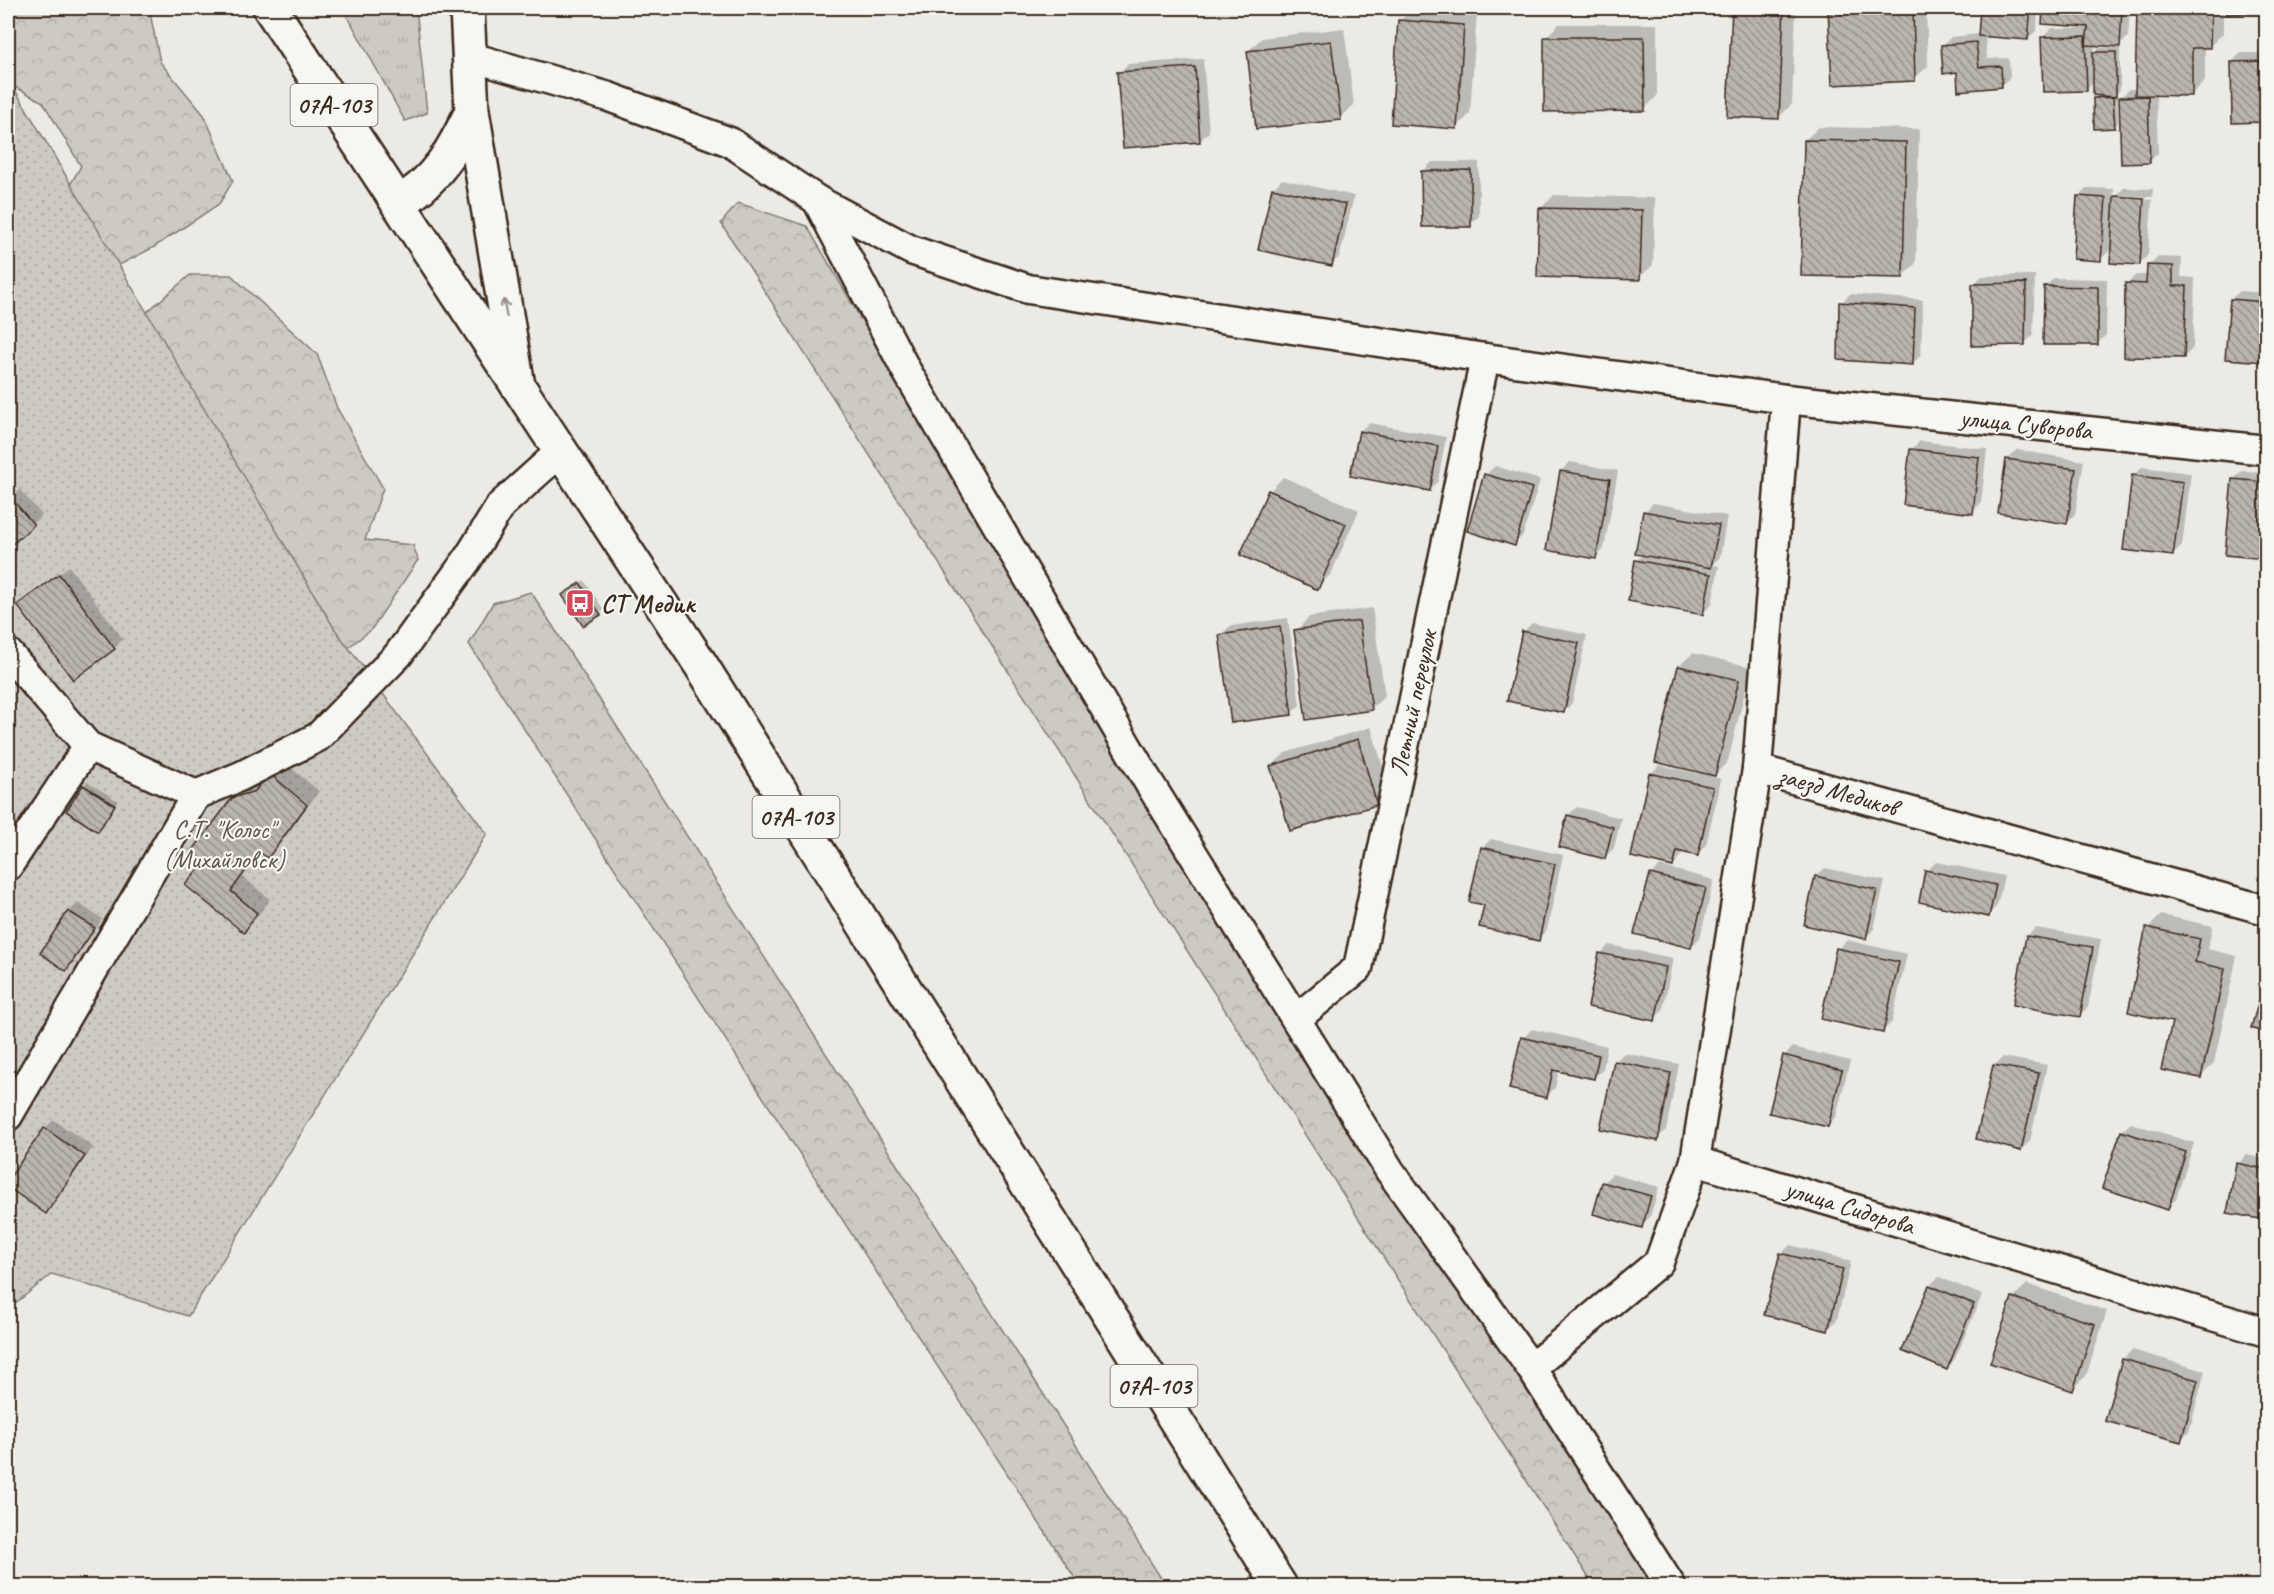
<svg xmlns="http://www.w3.org/2000/svg" width="2274" height="1594" font-family="Caveat,sans-serif">
<style>
.grass{fill:url(#grass-tufts);stroke:#847a71;stroke-width:1.5}
.forest{fill:url(#forest-crowns);stroke:#847a71;stroke-width:1.5}
.garden{fill:url(#garden-dots);stroke:#847a71;stroke-width:1.5}
.shadow{fill:#0003;fill-rule:evenodd}
.building{fill:url(#building-back-hatch);stroke:#3b2a1e;stroke-width:1.5}
.lines{fill:none;stroke-linecap:round;stroke-linejoin:round}
.street-casing{stroke:#3b2a1e;stroke-width:33}
.secondary-casing{stroke:#3b2a1e;stroke-width:38}
.primary-casing{stroke:#3b2a1e;stroke-width:38}
.street{stroke:#f6f6f2;stroke-width:28}
.secondary{stroke:#f6f6f2;stroke-width:33}
.primary{stroke:#f6f6f2;stroke-width:33}
.oneway{stroke:#989088}
.labels{text-anchor:middle;dominant-baseline:central;stroke-width:4.5;stroke-linejoin:round;paint-order:stroke}
.shield{fill:#f6f6f2;stroke:#73675e;stroke-width:1.5}
.shield-label{font-size:24px;font-weight:bold;fill:#3b2a1e}
.street-label{font-size:26px;fill:#3b2a1e;stroke:#f6f6f2}
.poi-label{font-size:26px;font-weight:bold;fill:#3b2a1e;stroke:#f6f6f2;text-anchor:start}
.park-label{font-size:26px;fill:#605248;stroke:#f6f6f2}
</style>
<defs>
<pattern id="grass-tufts" width="24" height="20" patternUnits="userSpaceOnUse" patternTransform="scale(1.5)"><rect width="24" height="20" fill="#cdcac4"/><path d="M3 7l-1-3M5 7V3M7 7l1-3M15 17l-1-3M17 17v-4M19 17l1-3" fill="none" stroke="#b1aea8"/></pattern>
<pattern id="forest-crowns" width="20" height="18" patternUnits="userSpaceOnUse" patternTransform="scale(1.5)"><rect width="20" height="18" fill="#cdcac4"/><path d="M2 6a3 3 0 1 1 6 0M12 15a3 3 0 1 1 6 0" fill="none" stroke="#b1aea8"/></pattern>
<pattern id="garden-dots" width="8" height="8" patternUnits="userSpaceOnUse" patternTransform="scale(1.5)"><rect width="8" height="8" fill="#cdcac4"/><path d="M2 2h.1M6 6h.1" fill="none" stroke="#b1aea8" stroke-width="1.8" stroke-linecap="round"/></pattern>
<pattern id="building-back-hatch" width="6" height="6" patternUnits="userSpaceOnUse" patternTransform="scale(1.5)"><rect width="6" height="6" fill="#bab4ae"/><path d="M-1 5l2 2M0 0l6 6M5-1l2 2" fill="none" stroke="#98938d"/></pattern>
</defs>
<rect width="100%" height="100%" fill="#ebeae5"/>
<filter id="ink" filterUnits="userSpaceOnUse"><feTurbulence type="fractalNoise" baseFrequency=".0167" numOctaves="2"/><feDisplacementMap in="SourceGraphic" scale="12" xChannelSelector="R" yChannelSelector="G"/><feConvolveMatrix kernelMatrix="1 2 1 2 8 2 1 2 1" color-interpolation-filters="sRGB"/></filter>
<g filter="url(#ink)">
<polygon class="grass" points="343,8 416,8 427,113 405,121"/>
<g class="forest">
<polygon points="8,8 149,8 160,62 204,115 233,181 219,204 154,247 100,275 56,209 81,166 43,102 8,83"/>
<polygon points="738,203 807,226 895,377 1525,1378 1658,1586 1594,1586 721,223"/>
<polygon points="190,275 231,275 317,354 337,408 383,488 365,540 413,545 418,560 371,630 325,665 126,330"/>
<polygon points="531,592 1166,1586 1080,1586 469,644 493,603"/>
</g>
<polygon class="garden" points="8,78 334,628 487,834 188,1316 52,1274 8,1309"/>
<g class="shadow">
<polygon points="1413,8 1477,12 1470,114 1457,127 1400,21"/>
<polygon points="1733,8 1796,8 1792,104 1778,118 1728,115"/>
<polygon points="1829,8 1926,8 1928,66 1914,79 1834,83"/>
<polygon points="1981,8 2029,8 2027,31 2030,31 2032,8 2038,8 2037,30 2028,38 1985,35 1987,59 2009,58 2010,77 2001,86 1958,71 1942,46 1951,37 1979,34"/>
<polygon points="2045,8 2130,8 2128,37 2119,46 2094,44 2095,53 2099,48 2120,48 2120,90 2117,93 2118,123 2114,127 2094,99 2099,94 2095,81 2087,89 2043,37 2052,28 2085,28 2085,25 2044,23"/>
<polygon points="2138,8 2223,8 2223,33 2209,47 2205,46 2205,81 2191,95 2156,94 2158,153 2149,162 2120,98 2129,89 2137,89"/>
<polygon points="1559,24 1657,24 1657,96 1644,110 1545,38"/>
<polygon points="1344,28 1354,105 1340,118 1248,51 1262,38"/>
<polygon points="2241,53 2266,53 2266,120 2234,121 2232,62"/>
<polygon points="1203,59 1209,132 1200,141 1119,73 1128,64"/>
<polygon points="1819,127 1919,129 1916,263 1903,277 1805,140"/>
<polygon points="1432,162 1479,162 1479,216 1470,225 1423,171"/>
<polygon points="1282,179 1354,196 1340,256 1331,265 1259,249 1274,188"/>
<path d="M2087,188L2114,189L2113,199L2124,188L2153,189L2148,255L2139,264L2112,248L2101,259L2078,197ZM2122,195L2152,197V200L2122,198Z"/>
<polygon points="1554,195 1655,198 1653,265 1639,278 1540,209"/>
<polygon points="2158,257 2182,258 2181,277 2195,278 2193,348 2184,357 2127,284 2136,275 2148,275 2149,266"/>
<polygon points="2035,275 2033,335 2024,344 1973,285 1982,276"/>
<polygon points="2054,278 2107,279 2106,335 2097,344 2045,287"/>
<polygon points="2240,291 2266,293 2266,361 2227,358 2231,299"/>
<polygon points="1850,294 1923,300 1921,355 1912,364 1841,303"/>
<polygon points="1369,423 1446,437 1438,481 1429,490 1360,431"/>
<polygon points="1920,441 1987,449 1981,503 1972,512 1911,450"/>
<polygon points="2016,450 2084,461 2075,514 2066,523 2008,459"/>
<polygon points="1570,462 1618,471 1604,549 1595,558 1561,471"/>
<polygon points="1495,466 1540,480 1523,535 1514,544 1486,475"/>
<polygon points="2142,467 2191,473 2182,546 2173,555 2133,476"/>
<polygon points="2242,471 2266,473 2266,557 2227,554 2233,480"/>
<polygon points="1283,477 1359,510 1331,574 1317,588 1242,554 1270,491"/>
<polygon points="20,490 42,515 8,546 8,501"/>
<polygon points="1653,503 1727,516 1720,557 1712,565 1719,566 1712,604 1703,613 1636,561 1644,554 1645,512"/>
<polygon points="69,566 123,639 114,648 19,605"/>
<polygon points="584,580 604,610 600,614 564,595"/>
<polygon points="1372,608 1385,696 1371,709 1296,631 1309,617"/>
<polygon points="1288,618 1300,705 1291,713 1221,635 1230,626"/>
<polygon points="1532,623 1587,635 1572,703 1564,712 1523,632"/>
<polygon points="1693,653 1751,667 1728,761 1713,777 1721,779 1706,845 1697,854 1683,851 1681,856 1673,865 1651,774 1659,765 1699,774 1679,666"/>
<polygon points="1371,727 1390,790 1376,803 1272,766 1285,753"/>
<polygon points="283,761 319,791 281,843 268,856 261,852 243,877 270,899 257,917 244,931 202,868 233,799 263,790 262,787 238,795 247,785"/>
<polygon points="88,782 118,801 101,826 84,786"/>
<polygon points="1577,807 1621,818 1614,848 1605,857 1568,815"/>
<polygon points="1491,839 1563,855 1547,930 1538,939 1486,904 1482,848"/>
<polygon points="1936,862 2004,876 1997,906 1988,915 1927,871"/>
<polygon points="1660,866 1714,880 1700,938 1691,947 1651,875"/>
<polygon points="1825,868 1885,881 1874,929 1865,938 1816,876"/>
<polygon points="78,903 102,919 75,960 66,969 42,953 69,912"/>
<polygon points="2161,915 2213,926 2207,949 2237,956 2214,1063 2200,1076 2173,1021 2148,928"/>
<polygon points="2036,928 2101,939 2088,1007 2079,1016 2027,936"/>
<polygon points="1847,940 1907,954 1892,1022 1883,1031 1838,949"/>
<polygon points="1609,945 1673,958 1663,1010 1654,1019 1600,954"/>
<polygon points="2266,981 2266,1031 2253,1027"/>
<polygon points="1532,1029 1607,1046 1603,1069 1594,1078 1559,1070 1555,1088 1546,1096 1523,1038"/>
<polygon points="1793,1047 1850,1061 1836,1117 1827,1125 1784,1056"/>
<polygon points="1624,1053 1679,1064 1666,1130 1657,1139 1615,1062"/>
<polygon points="2003,1057 2047,1065 2030,1141 2021,1150 1994,1066"/>
<polygon points="54,1120 93,1147 54,1203 45,1212 8,1185 8,1183 45,1128"/>
<polygon points="2131,1123 2194,1143 2176,1199 2167,1208 2122,1131"/>
<polygon points="2246,1155 2266,1159 2266,1219 2229,1212 2238,1164"/>
<polygon points="1612,1174 1659,1187 1650,1217 1641,1226 1603,1183"/>
<polygon points="1790,1245 1851,1261 1837,1320 1828,1329 1781,1254"/>
<polygon points="1939,1277 1982,1295 1955,1359 1946,1368 1904,1350 1930,1285"/>
<polygon points="2027,1284 2107,1311 2086,1376 2072,1389 1992,1362 2014,1297"/>
<polygon points="2132,1350 2205,1371 2189,1432 2180,1440 2107,1420 2123,1359"/>
</g>
<g class="building">
<polygon points="1732,8 1784,8 1779,119 1727,117"/>
<polygon points="1828,8 1913,8 1915,81 1832,85"/>
<polygon points="1980,8 2031,8 2028,40 1978,36"/>
<polygon points="2043,8 2122,8 2120,47 2086,45 2088,27 2042,24"/>
<polygon points="2137,8 2211,8 2210,48 2192,48 2192,96 2135,95"/>
<polygon points="2226,8 2248,8 2249,13 2226,14"/>
<polygon points="1398,20 1464,25 1457,129 1391,124"/>
<polygon points="2085,36 2087,91 2043,92 2041,37"/>
<polygon points="1544,37 1644,37 1645,111 1544,112"/>
<polygon points="1331,41 1341,120 1256,129 1247,51"/>
<polygon points="1976,42 1979,67 2001,66 2002,87 1958,91 1957,72 1943,74 1941,45"/>
<polygon points="2093,52 2116,52 2116,96 2113,97 2093,95"/>
<polygon points="2266,61 2266,122 2232,123 2231,62"/>
<polygon points="1195,67 1200,142 1123,148 1117,72"/>
<polygon points="2148,96 2150,163 2121,164 2119,97"/>
<polygon points="2113,97 2115,128 2094,129 2093,98"/>
<polygon points="1804,140 1906,142 1903,278 1801,276"/>
<polygon points="1471,170 1471,227 1422,227 1421,171"/>
<polygon points="1272,188 1346,204 1332,266 1258,250"/>
<polygon points="2077,196 2106,198 2101,261 2073,259"/>
<polygon points="2114,196 2144,198 2140,265 2110,263"/>
<polygon points="1539,208 1642,210 1640,280 1537,277"/>
<polygon points="2147,265 2173,266 2173,286 2187,286 2184,358 2124,357 2125,283 2146,284"/>
<polygon points="2026,283 2025,345 1972,346 1972,284"/>
<polygon points="2044,286 2098,287 2098,345 2043,345"/>
<polygon points="2230,299 2266,302 2266,362 2225,359"/>
<polygon points="1839,302 1915,308 1913,365 1838,360"/>
<polygon points="1359,431 1438,446 1430,491 1350,476"/>
<polygon points="1910,449 1979,457 1973,514 1903,505"/>
<polygon points="2006,459 2076,469 2067,524 1998,513"/>
<polygon points="1560,471 1610,479 1596,559 1546,550"/>
<polygon points="1484,474 1532,488 1515,546 1467,531"/>
<polygon points="2132,475 2183,482 2173,556 2123,550"/>
<polygon points="2232,479 2266,482 2266,559 2225,555"/>
<polygon points="1268,490 1346,524 1318,590 1240,555"/>
<polygon points="11,498 34,525 8,548 8,501"/>
<polygon points="1643,511 1719,525 1711,568 1635,554"/>
<polygon points="1635,560 1711,574 1703,615 1628,601"/>
<polygon points="59,574 115,649 73,680 17,605"/>
<polygon points="580,583 601,615 583,626 562,595"/>
<polygon points="1359,621 1372,710 1306,720 1294,630"/>
<polygon points="1280,626 1292,715 1231,723 1219,635"/>
<polygon points="1522,631 1579,643 1564,713 1507,701"/>
<polygon points="1678,666 1739,680 1715,776 1655,762"/>
<polygon points="1358,739 1377,805 1290,831 1270,766"/>
<polygon points="269,773 307,805 268,858 259,852 231,891 257,913 244,933 185,885 200,868 187,858 232,798 255,791"/>
<polygon points="1649,773 1713,787 1698,856 1677,851 1673,867 1631,857"/>
<polygon points="83,785 115,805 98,832 66,811"/>
<polygon points="1567,815 1613,827 1605,859 1559,847"/>
<polygon points="1481,847 1555,864 1539,941 1479,927 1484,905 1469,902"/>
<polygon points="1925,870 1996,885 1989,917 1919,902"/>
<polygon points="1650,874 1706,888 1691,948 1634,934"/>
<polygon points="1815,876 1877,890 1866,939 1804,925"/>
<polygon points="68,911 95,928 66,971 40,953"/>
<polygon points="2146,927 2200,939 2195,962 2225,969 2201,1078 2161,1070 2172,1022 2128,1012"/>
<polygon points="2026,936 2093,947 2080,1017 2013,1005"/>
<polygon points="1836,948 1899,962 1883,1033 1821,1019"/>
<polygon points="1599,953 1666,967 1655,1021 1588,1007"/>
<polygon points="2266,976 2266,1033 2251,1028"/>
<polygon points="1521,1037 1599,1055 1594,1079 1553,1070 1547,1098 1509,1089"/>
<polygon points="1783,1055 1842,1070 1828,1127 1769,1113"/>
<polygon points="1614,1061 1671,1073 1658,1141 1600,1129"/>
<polygon points="1993,1065 2039,1073 2021,1151 1976,1139"/>
<polygon points="44,1128 85,1156 46,1214 8,1187 8,1180"/>
<polygon points="2121,1131 2186,1152 2168,1210 2102,1188"/>
<polygon points="2236,1163 2266,1169 2266,1220 2227,1213"/>
<polygon points="1602,1182 1651,1196 1642,1228 1593,1214"/>
<polygon points="1780,1253 1843,1269 1828,1331 1764,1315"/>
<polygon points="1929,1285 1974,1304 1947,1370 1902,1351"/>
<polygon points="2012,1297 2095,1324 2073,1391 1990,1363"/>
<polygon points="2122,1359 2198,1380 2181,1442 2105,1421"/>
</g>
<g class="lines">
<g class="street-casing">
<g id="street">
<polyline points="471,57 609,97 730,142 817,200 906,370 1146,778 1390,1171 1531,1368 1671,1586"/>
<polyline points="817,200 911,250 1028,289 1485,358 1786,399 2266,450"/>
<polyline points="8,653 88,746 196,795 241,776 318,737 398,655 467,560 501,505 561,451"/>
<polyline points="1757,769 1786,399"/>
<polyline points="8,866 88,746"/>
<polyline points="1296,1019 1358,968 1485,358"/>
<polyline points="8,1116 196,795"/>
<polyline points="1695,1161 1757,769 2266,910"/>
<polyline points="1531,1368 1659,1262 1695,1161 2266,1332"/>
</g>
</g>
<g class="secondary-casing">
<g id="secondary">
<polyline points="467,8 472,111 518,386"/>
<path d="M398,204C437,180 453,151 472,111"/>
</g>
</g>
<g class="primary-casing">
<polyline id="primary" points="270,8 701,665 1280,1586"/>
</g>
<use href="#street" class="street"/>
<use href="#secondary" class="secondary"/>
<use href="#primary" class="primary"/>
</g>
<defs><path id="oneway-shaft" d="M-6 0H5M1.5-3L5.5 0L1.5 3" fill="none" stroke-width="1.6" stroke-linecap="round" stroke-linejoin="round" transform="scale(1.5)"/></defs>
<use class="oneway" href="#oneway-shaft" transform="translate(505 308) rotate(-100)"/>
</g>
<defs>
<g id="bus-square" transform="scale(1.5)"><rect x="-9" y="-9" width="18" height="18" rx="4" fill="#d1495b" stroke="#f6f6f2"/><path d="M-5-6H5V4H4V6H2V4H-2V6H-4V4H-5ZM-3.5-4V0h7V-4ZM-3.5 1.2v1.5H-2V1.2ZM2 1.2v1.5H3.5V1.2Z" fill="#fff"/></g>
</defs>
<g fill-rule="evenodd">
<use href="#bus-square" x="580" y="603"/>
</g>
<g class="labels">
<g class="shield">
<rect x="290.5" y="84" width="87" height="42" rx="4.5"/>
<rect x="752.5" y="796" width="87" height="42" rx="4.5"/>
<rect x="1110.5" y="1365" width="87" height="42" rx="4.5"/>
</g>
<g class="shield-label">
<text x="334" y="105">07А-103</text>
<text x="796" y="817">07А-103</text>
<text x="1154" y="1386">07А-103</text>
</g>
<g class="street-label">
<text transform="translate(2026 424) rotate(6)">улица Суворова</text>
<text transform="translate(1413 703) rotate(-78)">Летний переулок</text>
<text transform="translate(1838 791) rotate(16)">заезд Медиков</text>
<text transform="translate(1850 1207) rotate(17)">улица Сидорова</text>
</g>
<g class="poi-label">
<text x="601" y="603">СТ Медик</text>
</g>
<g class="park-label">
<text x="224" y="829">С.Т. "Колос"<tspan x="224" dy="30">(Михайловск)</tspan></text>
</g>
</g>
<rect width="2274" height="1594" fill="none" stroke="#f6f6f2" stroke-width="30"/>
<rect x="15" y="15" width="2244" height="1564" fill="none" stroke="#3b2a1e" stroke-width="2" filter="url(#ink)"/>
</svg>
